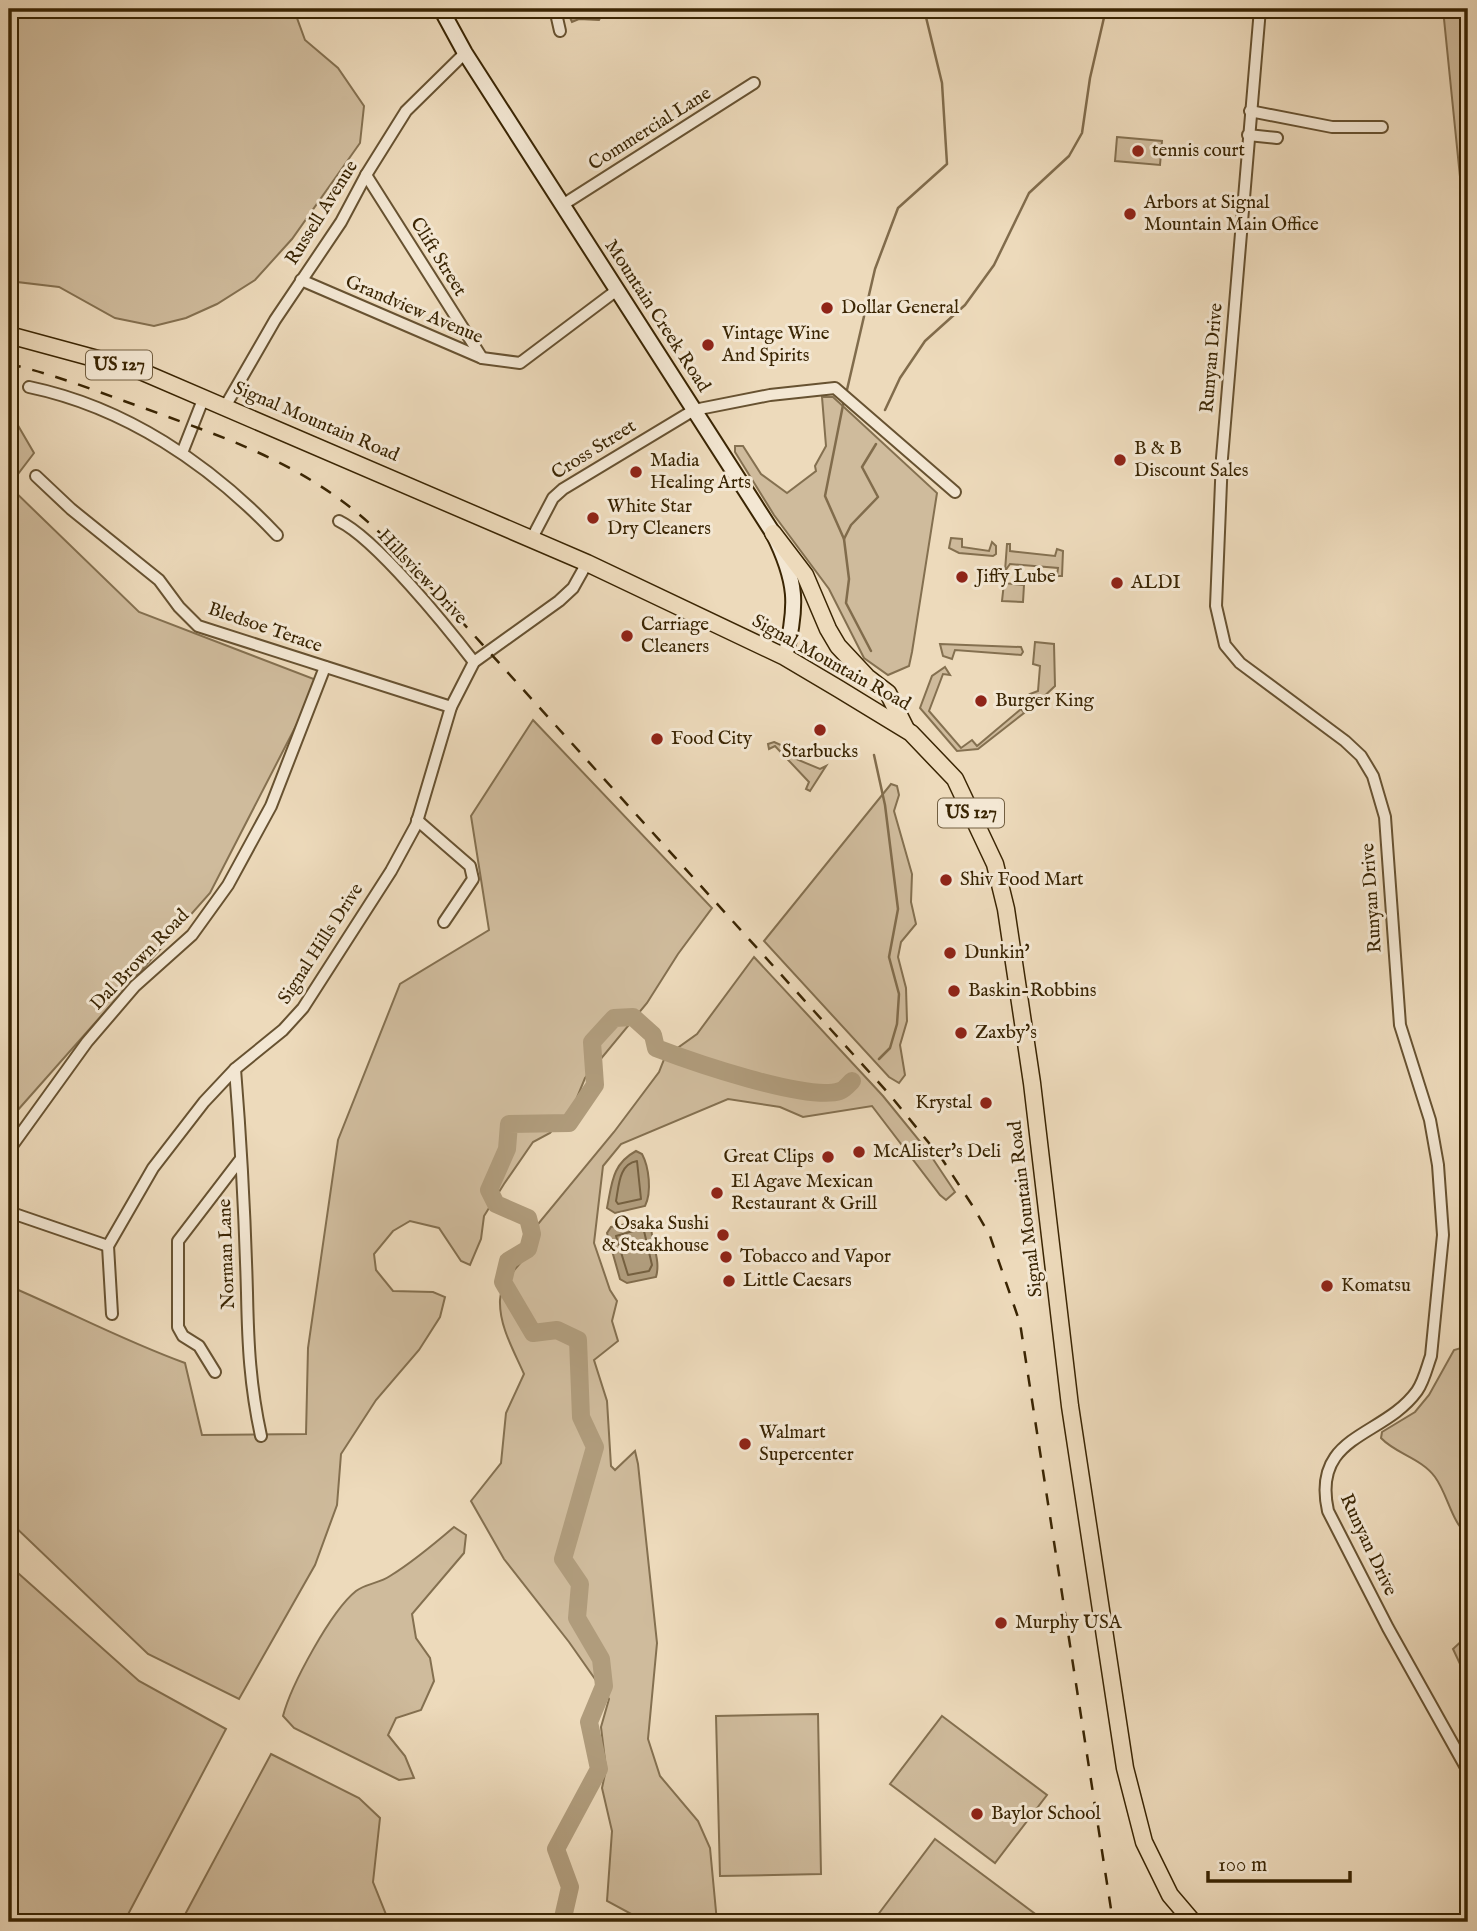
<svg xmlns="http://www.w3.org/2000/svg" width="1477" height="1931" font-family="'IM FELL English',serif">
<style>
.green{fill:#cfbb9c;stroke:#847050;stroke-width:2}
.water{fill:#b09c7c;stroke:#816c4c;stroke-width:2}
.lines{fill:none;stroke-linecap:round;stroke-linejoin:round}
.shore{stroke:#756040;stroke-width:2}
.stream{stroke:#816c4c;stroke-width:2.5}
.river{stroke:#b09c7c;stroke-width:18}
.minor-casing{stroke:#675231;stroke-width:14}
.secondary-casing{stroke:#3a2503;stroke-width:18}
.primary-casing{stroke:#3a2503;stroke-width:19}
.minor{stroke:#f3e7d3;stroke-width:10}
.secondary{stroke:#f3e7d3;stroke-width:14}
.primary{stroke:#eddabb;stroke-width:16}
.rail{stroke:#3a2503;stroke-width:2.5;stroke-dasharray:12 12;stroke-linecap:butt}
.poi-dot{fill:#8f2418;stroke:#f3e7d3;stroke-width:2.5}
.labels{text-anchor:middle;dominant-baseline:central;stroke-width:6;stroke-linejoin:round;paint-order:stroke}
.shield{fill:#f3e7d3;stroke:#725f41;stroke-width:2}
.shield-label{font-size:18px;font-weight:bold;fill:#3a2503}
.street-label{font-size:19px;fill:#3a2503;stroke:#f3e7d3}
.poi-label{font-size:19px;fill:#3a2503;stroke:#f3e7d3;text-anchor:start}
</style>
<rect width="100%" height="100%" fill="#eddabb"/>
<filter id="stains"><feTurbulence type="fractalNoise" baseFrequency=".00286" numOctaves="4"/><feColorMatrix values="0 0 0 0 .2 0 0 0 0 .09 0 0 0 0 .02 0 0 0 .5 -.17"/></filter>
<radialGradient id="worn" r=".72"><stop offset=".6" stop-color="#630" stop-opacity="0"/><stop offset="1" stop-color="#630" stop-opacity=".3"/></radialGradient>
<g class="green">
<polygon points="9,9 324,9 297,18 305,40 338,68 364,106 360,143 292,239 255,280 217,304 186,318 154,326 115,318 59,287 9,281"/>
<polygon points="1443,9 1468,9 1468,252 1466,236"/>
<polygon points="1117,137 1162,141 1160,165 1115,161"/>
<polygon points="822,397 833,397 937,493 912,652 909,666 888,675 864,658 829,589 774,515 735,452 735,446 743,446 761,474 787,493 816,471 815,466 826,446"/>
<polygon points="9,410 34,453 9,486 139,612 319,681 210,893 9,1120"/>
<polygon points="951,538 962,539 962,547 989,551 992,542 996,546 996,554 993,556 959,553 949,548"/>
<polygon points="1007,544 1010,544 1010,551 1055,556 1057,549 1063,551 1062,576 1057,576 1058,568 1010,564 1005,571"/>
<polygon points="1004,583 1024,585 1023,602 1002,601"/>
<polygon points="1035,642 1054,644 1055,686 1037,703 1030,694 1038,691 1040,666 1033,664"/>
<polygon points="940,644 1021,647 1023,652 1021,655 955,650 952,659 943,656"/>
<polygon points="945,667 950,675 943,674 929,711 961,748 972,740 977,746 1021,709 1024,713 978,749 957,751 920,708 932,676"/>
<path d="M533,720L712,908L678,954L647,1003L585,1078L574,1105L550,1133L533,1142L504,1184L484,1216L481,1239L470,1265L461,1261L439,1228L410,1221L393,1231L374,1254L376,1270L393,1291L433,1292L445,1297L440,1317L419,1350L376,1400L341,1454L337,1505L315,1565L239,1699L148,1654L9,1521V1286C68,1311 124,1341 185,1363L202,1435L306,1434L308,1348L338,1140L400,984L489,930L471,816Z"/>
<polygon points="774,742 790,749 789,756 820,769 826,766 810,791 806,789 809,782 775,746 769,749 768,744"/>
<polygon points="891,784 897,786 899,795 894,811 912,874 911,902 916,924 901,942 898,957 906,988 907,1021 900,1045 905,1075 899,1083 889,1077 764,941"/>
<path d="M754,957L883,1096L927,1150L955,1192L946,1200L940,1195L872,1106L803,1117L780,1107L728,1099L621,1144L603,1166L594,1243L610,1290L617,1301L612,1321L618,1341L594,1360L607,1401L611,1466L615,1470L635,1451L638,1464L657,1643L648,1739L660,1776L698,1821L710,1848L717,1922H646L607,1901L612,1831L602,1788L606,1769L601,1727L609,1699L569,1642L504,1559L471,1501L501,1463L506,1413L524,1374C514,1351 499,1326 500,1300C502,1269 541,1256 538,1224L614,1132L659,1072L665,1057L697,1034Z"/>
<path d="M1468,1346V1536C1451,1521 1448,1495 1435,1477C1421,1458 1396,1454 1381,1438L1382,1432L1415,1412L1429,1395L1454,1350Z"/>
<path d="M454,1527L466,1535L464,1553L412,1614L416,1638L430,1658L434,1681L421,1710L396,1718L388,1735L405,1756L414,1778L399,1780L294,1728L283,1716C291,1685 331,1611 356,1591C365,1584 380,1583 390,1576C413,1562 433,1545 454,1527Z"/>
<polygon points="9,1565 139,1681 226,1729 124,1922 9,1922"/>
<polygon points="1468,1635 1468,1681 1453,1649"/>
<polygon points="818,1714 821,1874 720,1876 716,1716"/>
<polygon points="942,1716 1047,1795 995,1863 890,1784"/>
<polygon points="271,1754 359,1798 380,1818 373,1882 389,1922 181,1922"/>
<polygon points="935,1839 1046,1922 884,1922 877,1916"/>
</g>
<g class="water">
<polygon points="566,9 625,9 616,13 605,9 599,20 579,19 572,22"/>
<path d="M636,1151L642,1154C649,1167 652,1192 645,1206L615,1213L607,1208C612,1183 612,1164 636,1151Z"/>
<path d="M653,1219C647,1239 662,1256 656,1277L627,1283L620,1279L607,1233L611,1227Z"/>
</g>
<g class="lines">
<g class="shore">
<path d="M637,1161L641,1199L618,1204L616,1201C619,1185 619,1164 637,1161Z"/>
<polygon points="640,1229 644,1231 652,1265 649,1271 628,1275 616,1236"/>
</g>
<g class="stream">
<polyline points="846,394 875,269 898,208 947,164 942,83 924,9"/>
<polyline points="844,400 825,496 844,539 849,579 846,603 871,651"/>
<polyline points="885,410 900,378 925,341 965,305 994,265 1029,193 1069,156 1082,133 1090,78 1106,9"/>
<polyline points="844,539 851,525 878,497 862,467 876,444"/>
<polyline points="874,755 885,805 898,909 889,957 899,994 897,1024 890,1048 879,1059"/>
</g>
<path class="river" d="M562,1922L570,1887L556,1849L599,1769L589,1722L604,1686L601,1659L577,1618L580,1584L563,1559L595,1447L581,1417L578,1340L557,1330L533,1333L503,1282L508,1261L528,1249L532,1234L528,1218L496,1204L489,1190L507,1149L509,1124L569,1123L595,1085L592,1042L614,1018L633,1017L653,1035L656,1048C690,1061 807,1102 840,1091C844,1090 849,1084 852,1081"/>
<g class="minor-casing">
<g id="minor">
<polyline points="555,9 560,31"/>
<path d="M1260,9L1222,458L1216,606L1225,645L1240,663L1345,741L1361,756L1373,776L1385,817L1400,1025L1430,1120L1438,1165L1443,1235L1431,1356C1427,1367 1424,1381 1417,1391C1383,1438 1311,1434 1328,1511L1388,1628L1468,1771"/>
<polyline points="1250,111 1332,127 1382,127"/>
<polyline points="1248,135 1277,138"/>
<polyline points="366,175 482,358"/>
<polyline points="564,204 754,83"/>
<polyline points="301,280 482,358 520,363 617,290"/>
<path d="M29,387C125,407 210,464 277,535"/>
<polyline points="226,405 275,320 341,222 366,175 406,111 465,53"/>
<polyline points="182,453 204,397"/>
<polyline points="36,476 71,509 159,580 179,607 198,626 451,707"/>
<path d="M339,521C376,539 447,627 474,662"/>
<polyline points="532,538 553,498 563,489 694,410 770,395 835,388 955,492"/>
<polyline points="417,820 470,866 473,879 444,922"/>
<path d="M235,1069C241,1143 245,1219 247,1293C248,1344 250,1386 261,1436"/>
<polyline points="9,1150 87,1042 135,986 192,935 228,885 271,806 325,667"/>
<polyline points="9,1212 108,1246"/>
<polyline points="108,1246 153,1168 204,1102 235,1069 283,1030 303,1008 391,871 416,825 451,707 474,662 559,601 573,588 587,563"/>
<polyline points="108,1246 112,1314"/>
<polyline points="215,1372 199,1346 183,1336 178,1327 178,1241 240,1160"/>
</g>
</g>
<g class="secondary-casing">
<path id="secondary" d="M441,9L465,53L773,533C797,581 798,605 785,657"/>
</g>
<g class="primary-casing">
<g id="primary">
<polyline points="9,335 138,370 587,563 785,657 839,689 911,733 955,779 995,864 1006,909 1032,1083 1070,1406 1125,1768 1144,1842 1170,1895 1193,1922"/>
<polyline points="773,533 805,575 828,629 838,646 867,677 888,693 906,729"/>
</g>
</g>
<use href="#minor" class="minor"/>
<use href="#secondary" class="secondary"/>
<use href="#primary" class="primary"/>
<path class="rail" d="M9,364C54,374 98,392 141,407C242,444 320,469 396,549L890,1095L942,1159L974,1208L990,1236L1020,1323L1113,1922"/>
</g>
<g class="poi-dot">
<circle cx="1138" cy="151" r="7"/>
<circle cx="1130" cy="214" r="7"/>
<circle cx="827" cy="308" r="7"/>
<circle cx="708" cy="345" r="7"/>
<circle cx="1120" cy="460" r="7"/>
<circle cx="636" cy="472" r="7"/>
<circle cx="593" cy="518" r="7"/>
<circle cx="962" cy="577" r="7"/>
<circle cx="1117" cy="583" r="7"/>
<circle cx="627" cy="636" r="7"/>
<circle cx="981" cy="701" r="7"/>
<circle cx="820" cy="730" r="7"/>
<circle cx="657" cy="739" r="7"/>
<circle cx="946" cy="880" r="7"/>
<circle cx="950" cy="953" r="7"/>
<circle cx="954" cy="991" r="7"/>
<circle cx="961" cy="1033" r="7"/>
<circle cx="986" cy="1103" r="7"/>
<circle cx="859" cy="1152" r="7"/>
<circle cx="828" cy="1157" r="7"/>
<circle cx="717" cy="1193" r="7"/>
<circle cx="723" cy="1235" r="7"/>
<circle cx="726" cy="1257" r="7"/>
<circle cx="729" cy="1281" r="7"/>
<circle cx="1327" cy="1286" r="7"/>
<circle cx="745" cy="1444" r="7"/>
<circle cx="1001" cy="1623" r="7"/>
<circle cx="977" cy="1814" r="7"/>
</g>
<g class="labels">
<g class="shield">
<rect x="86" y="350.5" width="66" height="29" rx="5"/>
<rect x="938" y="798.5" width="66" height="29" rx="5"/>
</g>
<g class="shield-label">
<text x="119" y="365">US 127</text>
<text x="971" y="813">US 127</text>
</g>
<g class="street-label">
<text transform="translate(650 129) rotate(-32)">Commercial Lane</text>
<text transform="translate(322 213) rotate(-58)">Russell Avenue</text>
<text transform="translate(438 257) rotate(58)">Clift Street</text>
<text transform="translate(414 310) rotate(23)">Grandview Avenue</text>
<text transform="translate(657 316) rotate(57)">Mountain Creek Road</text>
<text transform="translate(1212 358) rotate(-85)">Runyan Drive</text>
<text transform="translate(316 422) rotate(23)">Signal Mountain Road</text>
<text transform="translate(594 450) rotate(-32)">Cross Street</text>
<text transform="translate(422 577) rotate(47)">Hillsview Drive</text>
<text transform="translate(265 628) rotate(19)">Bledsoe Terace</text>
<text transform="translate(831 663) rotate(29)">Signal Mountain Road</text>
<text transform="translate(1372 898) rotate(-94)">Runyan Drive</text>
<text transform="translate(321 944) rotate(-57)">Signal Hills Drive</text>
<text transform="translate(140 960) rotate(-46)">Dal Brown Road</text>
<text transform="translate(1026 1209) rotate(-97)">Signal Mountain Road</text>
<text transform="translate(227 1254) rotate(-92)">Norman Lane</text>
<text transform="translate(1368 1545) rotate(65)">Runyan Drive</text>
</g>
<g class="poi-label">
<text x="1152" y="151">tennis court</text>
<text x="1144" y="203">Arbors at Signal<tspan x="1144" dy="22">Mountain Main Office</tspan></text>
<text x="841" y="308">Dollar General</text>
<text x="722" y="334">Vintage Wine<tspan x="722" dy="22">And Spirits</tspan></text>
<text x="1134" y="449">B &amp; B<tspan x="1134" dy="22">Discount Sales</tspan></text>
<text x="650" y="461">Madia<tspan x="650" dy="22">Healing Arts</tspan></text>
<text x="607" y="507">White Star<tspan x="607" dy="22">Dry Cleaners</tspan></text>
<text x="976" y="577">Jiffy Lube</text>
<text x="1131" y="583">ALDI</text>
<text x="641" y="625">Carriage<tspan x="641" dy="22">Cleaners</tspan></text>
<text x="995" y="701">Burger King</text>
<text x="671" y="739">Food City</text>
<text x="820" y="752" text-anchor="middle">Starbucks</text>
<text x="960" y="880">Shiv Food Mart</text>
<text x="964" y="953">Dunkin'</text>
<text x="968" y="991">Baskin-Robbins</text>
<text x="975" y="1033">Zaxby's</text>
<text x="972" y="1103" text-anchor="end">Krystal</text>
<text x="873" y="1152">McAlister's Deli</text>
<text x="814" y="1157" text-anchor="end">Great Clips</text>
<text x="731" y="1182">El Agave Mexican<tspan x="731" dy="22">Restaurant &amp; Grill</tspan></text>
<text x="709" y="1224" text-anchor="end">Osaka Sushi<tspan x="709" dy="22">&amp; Steakhouse</tspan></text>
<text x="740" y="1257">Tobacco and Vapor</text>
<text x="743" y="1281">Little Caesars</text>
<text x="1341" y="1286">Komatsu</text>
<text x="759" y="1433">Walmart<tspan x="759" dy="22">Supercenter</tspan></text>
<text x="1015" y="1623">Murphy USA</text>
<text x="991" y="1814">Baylor School</text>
</g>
</g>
<rect width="1477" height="1931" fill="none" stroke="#eddabb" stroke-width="35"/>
<rect x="10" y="10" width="1456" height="1910" fill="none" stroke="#3a2503" stroke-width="3.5"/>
<rect x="18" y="18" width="1442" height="1896" fill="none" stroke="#3a2503" stroke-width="2"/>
<path d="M1208 1871v10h142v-10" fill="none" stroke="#3a2503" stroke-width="3.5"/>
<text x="1218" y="1871" font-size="21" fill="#3a2503" stroke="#f3e7d3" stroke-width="5" paint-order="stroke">100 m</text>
<rect width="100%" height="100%" filter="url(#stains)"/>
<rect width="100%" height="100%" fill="url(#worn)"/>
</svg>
